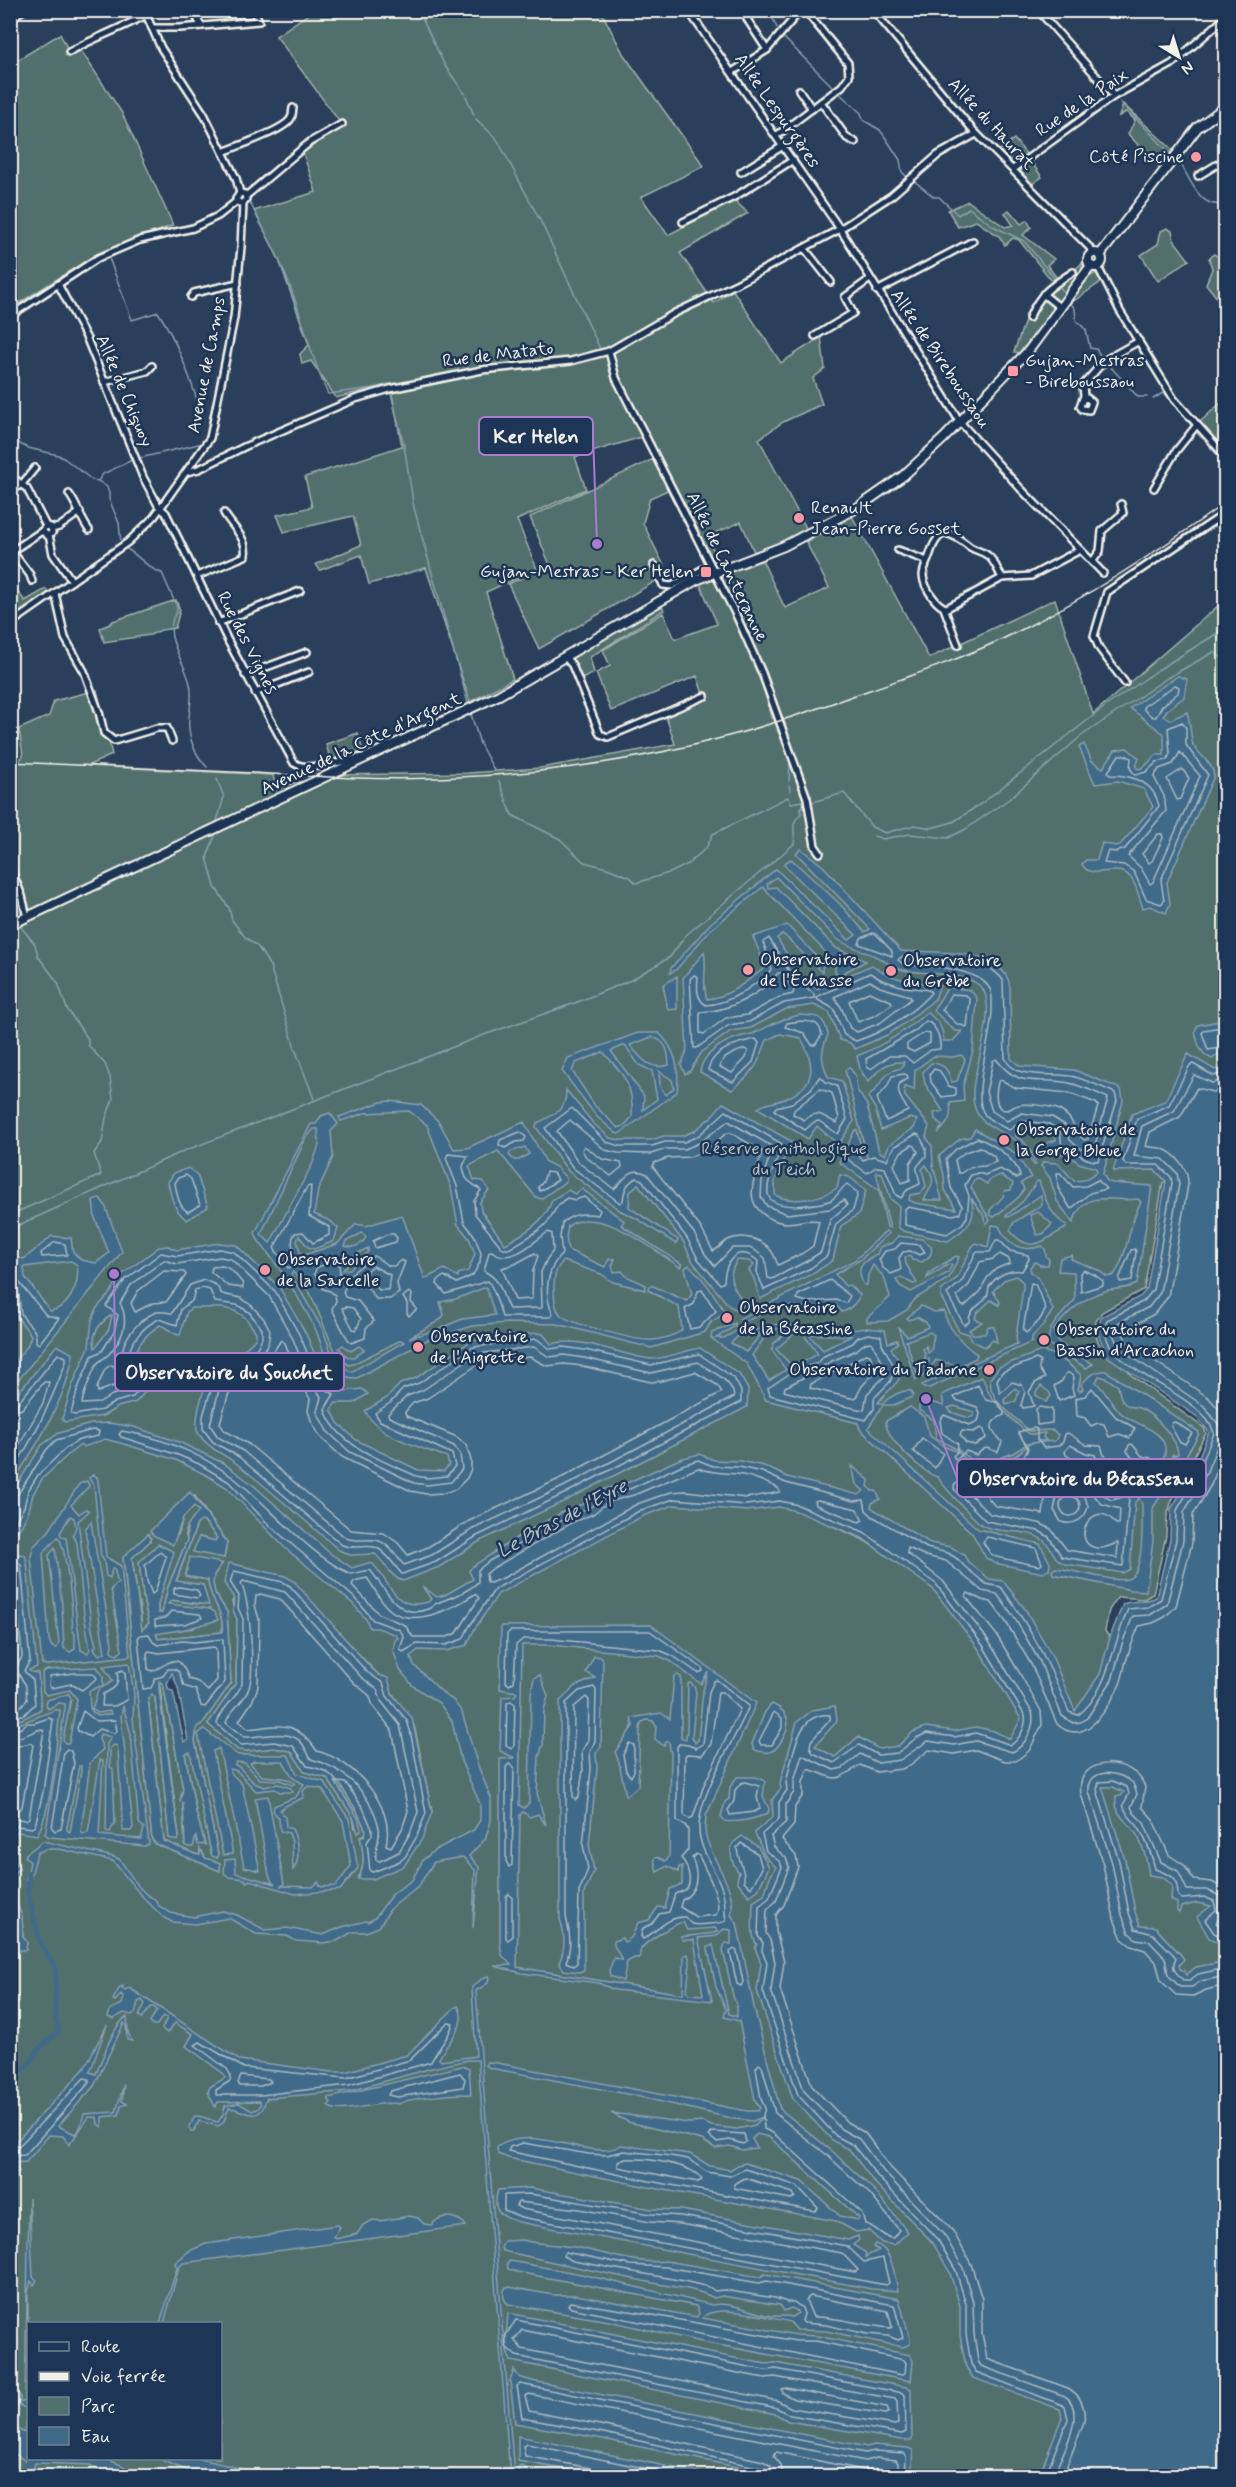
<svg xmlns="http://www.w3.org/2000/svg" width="1236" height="2487" font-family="Mynerve,sans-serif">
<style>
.green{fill:#516f6d;stroke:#a2b0aa;stroke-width:1.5;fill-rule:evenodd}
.water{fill:#416a89;stroke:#89a0af;stroke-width:1.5;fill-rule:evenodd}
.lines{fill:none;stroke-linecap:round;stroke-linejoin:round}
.shore{stroke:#acbbc2;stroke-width:1.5}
.stream{stroke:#89a0af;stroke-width:1.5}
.canal{stroke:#416a89;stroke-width:5}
.river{stroke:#416a89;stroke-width:8}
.street-casing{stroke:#f4f1e8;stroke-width:10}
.secondary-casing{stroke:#f4f1e8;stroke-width:12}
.street{stroke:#1d3557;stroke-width:5}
.secondary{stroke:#1d3557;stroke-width:8}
.rail{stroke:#f4f1e8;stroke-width:1.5}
.poi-dot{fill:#ff9aa2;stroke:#1d3557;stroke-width:2}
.labels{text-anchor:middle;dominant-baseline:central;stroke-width:5;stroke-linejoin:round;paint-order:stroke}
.street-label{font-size:18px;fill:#f4f1e8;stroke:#1d3557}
.poi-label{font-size:18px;fill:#f4f1e8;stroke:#1d3557;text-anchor:start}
.park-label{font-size:18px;fill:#bbc4bd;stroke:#1d3557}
.water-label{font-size:20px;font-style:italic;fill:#b5c2c7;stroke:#1d3557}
.leader{fill:none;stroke:#ab7bcf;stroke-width:2}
.callout-dot{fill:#ab7bcf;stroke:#1d3557;stroke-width:2}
.callout{fill:#1d3557;stroke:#ab7bcf;stroke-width:2}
.callout-label{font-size:20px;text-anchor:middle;font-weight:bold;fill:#f4f1e8}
</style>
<rect width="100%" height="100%" fill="#2a3f5b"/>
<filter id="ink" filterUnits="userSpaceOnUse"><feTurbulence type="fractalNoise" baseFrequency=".0167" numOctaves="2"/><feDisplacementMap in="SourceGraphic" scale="12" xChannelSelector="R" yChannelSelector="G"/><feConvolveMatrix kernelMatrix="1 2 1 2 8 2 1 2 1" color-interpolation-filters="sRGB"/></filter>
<g filter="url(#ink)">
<g class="green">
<polygon points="310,11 601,11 624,55 704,166 641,197 668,235 734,200 748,213 680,253 714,303 733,290 781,363 821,337 825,369 813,378 822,404 783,422 759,439 807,530 755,554 741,522 708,536 717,560 710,562 672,488 650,498 643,523 668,574 539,649 508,584 550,565 530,517 656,458 645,436 575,457 586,489 517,520 537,569 486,592 513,679 470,702 426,568 369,584 361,555 320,570 316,564 361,545 353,516 284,532 277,515 312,507 305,477 402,446 390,384 336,398 311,361 302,364 300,354 309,345 278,257 254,211 316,192 303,153 342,125 276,36 311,12"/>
<polygon points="60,34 70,53 80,49 122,113 173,225 88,260 11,308 11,64"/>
<polygon points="1123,104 1174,151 1161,169 1128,134 1135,120 1126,112 1119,116"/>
<polygon points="1014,139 1027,155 1017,164 1012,164 999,150"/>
<polygon points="1030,160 1042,177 1032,184 1020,171"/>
<polygon points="968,201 1005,227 1013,225 1005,213 1009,210 1021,224 1027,220 1031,227 1023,235 1054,259 1047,265 1057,278 1052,281 1019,240 1013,238 1005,245 999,236 976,221 958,227 948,210"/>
<polygon points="1167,228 1172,231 1174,240 1189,260 1158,281 1141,255 1158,244 1161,231"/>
<polygon points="1214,254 1223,260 1225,258 1225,308 1206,284 1212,269 1209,258"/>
<path d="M1083,262L1079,278L1059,301L1057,302L1048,295C1051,290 1049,292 1054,288C1066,280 1073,271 1083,262Z"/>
<polygon points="1096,273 1101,282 1068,305 1089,277"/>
<polygon points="1043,299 1053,306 1054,310 1020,353 1014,352 1026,318 1032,319"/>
<polygon points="1225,399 1225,452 1200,422"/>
<path d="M852,516L929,658L1055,599L1093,714L1225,600V1743L1104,1762L986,1584L796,1510L862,1539L905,1566L943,1597L1007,1683L1040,1756L1225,2476H11L10,1955L17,1954L23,1937L22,1917L12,1892L16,1864L10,1866V762H18L23,756L19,729L49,716L54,701L97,690L112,755L87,766L273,775L276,787L331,775L468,773L540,768L675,744L664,711L703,694L697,676L611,711L596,673L610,666L603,650L663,613L675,639L717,624L700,584L762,560L785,608L829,588L806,542ZM1166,1181L1223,1475L1143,1621L1109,1637L1105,1631L1109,1610L1118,1597L1144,1599L1153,1594L1166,1536L1167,1516L1172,1500L1190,1471L1189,1465L1206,1433L1204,1428L1131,1375L1125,1364L1101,1347L1096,1336V1321L1102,1312L1144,1289L1163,1183ZM194,1495L227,1542L224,1558L199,1537L215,1541L217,1538L205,1522L201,1520L197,1524L176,1582L203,1585L207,1600L197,1604L171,1600L167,1605L210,1609L194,1628L156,1633L158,1639L222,1632C225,1611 209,1600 208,1580L185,1576L222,1564L214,1575L213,1584L215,1593L227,1612L231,1683L203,1723L197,1727L195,1741L218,1854L217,1858L211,1853L191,1752L185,1753L196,1812L205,1844L196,1836L185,1845L183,1803L180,1801L183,1789L163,1684L159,1680L179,1837L169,1838L155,1697L152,1693L148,1697L164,1841L195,1854L200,1855V1850L202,1851L205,1858L220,1864L216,1869L156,1844L152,1840L124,1565L123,1558L148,1534L150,1541L132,1558L141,1617V1631L149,1623L144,1603L139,1562L173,1552L158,1604V1613H162L168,1587L187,1540L185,1531L199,1511L194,1506L183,1518L178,1535L160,1537L154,1535ZM273,1574L285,1576L390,1687C394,1703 411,1712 415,1729L432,1812L358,1878C366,1867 363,1850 360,1836L366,1834V1831L357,1811L339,1783L335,1782L354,1811L355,1829L353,1817L327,1778L305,1771L291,1751L274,1748L248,1751L238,1750L208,1724L236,1683L237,1619L232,1602L234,1598ZM28,2324H220V2458H28Z"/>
<polygon points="11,584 25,601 46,589 50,593 11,618"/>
<polygon points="176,600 180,610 175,628 161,630 150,635 104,642 100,628 110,624 113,621"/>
<polygon points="661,604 664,610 590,657 594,673 582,679 572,658"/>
<polygon points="358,733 363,752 330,759 326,744"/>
<polygon points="1225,1747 1225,2052 1135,1925 1096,1770"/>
</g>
<g class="water">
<path d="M1178,676L1187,679L1184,697L1167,710L1163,716L1170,720L1187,712C1190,720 1191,740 1193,745C1200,756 1213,763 1214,776L1167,882L1170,904L1166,913L1150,906L1143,908C1139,899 1137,884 1130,877C1118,862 1090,882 1082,864L1086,860H1097L1102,843L1115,846L1120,845L1153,807L1144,789L1118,781L1095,784L1079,747L1084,744L1092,761L1103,768L1115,750L1127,748L1139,758L1136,767L1138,769L1144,767L1156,755H1164V734L1130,708Z"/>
<path d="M801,849L824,867L901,951C932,953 1004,946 1010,987L1011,1059L1020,1066L1074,1070L1121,1089L1123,1101L1103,1174L1107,1181L1112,1183L1152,1186L1137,1284C1129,1289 1119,1288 1109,1290C1086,1295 1066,1313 1053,1331L1059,1343L1093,1364L1086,1368L1050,1345C1043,1329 1066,1311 1075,1300L1074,1272L1058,1271L1060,1258L1072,1255L1071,1259L1098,1270L1107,1277L1114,1275C1129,1254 1128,1223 1141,1202L1138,1199C1110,1203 1085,1186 1073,1223L1057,1201L1050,1178L1041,1166L1043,1162L1058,1163L1074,1181L1084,1180L1097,1172L1096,1168L1079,1163L1066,1153L1048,1156L1045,1144L1056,1140L1055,1134C1043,1127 1032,1132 1023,1126L1016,1132V1137C1029,1143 1032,1154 1036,1165H1034C1029,1158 1025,1148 1018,1142C997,1126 972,1127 973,1092C973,1068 1001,1002 979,985C961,971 925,975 903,970C893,968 884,960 875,956C862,950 849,947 837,939L776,877L767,884L768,888L776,887L836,948L866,961L839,975L835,972V962L763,887L710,930L676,970L670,973L671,968L710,924L776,869L849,940L856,935L783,864L791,859L838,902L865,932L870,929L796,853Z"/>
<path d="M787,925L823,963L822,972L783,934L777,938L800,977L817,989L872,965C893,981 915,982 940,985L935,999L905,1023L887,1035L855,1049L850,1043L840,1040L829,1012L814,1005L786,1009L751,1028L731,1031L702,1052L690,1071L685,1074L681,1065L687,1051L683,978L704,952C708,969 701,983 707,999C729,997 749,980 766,967L753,937Z"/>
<polygon points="677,976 677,1009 668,1010 663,985"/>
<path d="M948,987L970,990L977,998L973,1051L963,1086L964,1101L950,1103C952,1117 948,1124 938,1133L942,1126L935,1119L934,1113L943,1111L925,1084L923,1072L931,1063C945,1064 947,1069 952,1082L957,1081L965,1060L962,1055L952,1057L934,1056L915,1070L914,1090L904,1086L905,1096L929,1126L926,1137L932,1146L933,1165L942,1200H924C931,1186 938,1181 926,1165L922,1169L926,1186L921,1193L910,1195L909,1200L915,1203L956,1209L945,1190L944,1175L939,1156L960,1139L970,1137L975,1129L1015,1153L1031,1177L1021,1183L1024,1189L1019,1197L994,1217L990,1215V1210L1003,1197L1004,1191L1011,1190L1013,1183L1000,1175L991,1179L987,1184L979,1179L974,1180L971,1188L990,1220L986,1224L983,1214L971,1198C978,1222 966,1228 948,1241L903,1231L898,1227L899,1206L891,1199L882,1173L876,1172L890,1228L887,1227L879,1190L839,1162L855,1130H857L862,1151L867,1156L845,1070L849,1067L855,1075L857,1090L867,1105L879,1151L885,1155L889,1145L914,1128L917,1120L910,1118L881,1130L875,1108L868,1097C883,1085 882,1071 902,1068L904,1062C886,1061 879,1069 868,1082L860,1069L857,1056C882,1046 906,1031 927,1012C938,1021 943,1027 944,1041H953L962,1031H955L933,1010Z"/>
<path d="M800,1015C819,1016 824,1015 828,1035C820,1052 821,1060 828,1077L842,1081L854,1121L837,1147L833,1140L817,1126L808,1139L758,1108C768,1101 779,1103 789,1097C818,1083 814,1062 801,1038L780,1034L767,1040C757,1067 754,1072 732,1090L700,1072C701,1055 724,1041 739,1037C745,1035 752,1035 757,1032C773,1024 783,1018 800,1015Z"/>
<path d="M1225,1020V1053H1221L1212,1059C1199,1053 1198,1044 1195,1031L1198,1025Z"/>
<path d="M638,1033H659C676,1049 680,1069 677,1092L619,1134L616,1133L597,1117L562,1071L568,1058ZM652,1037C667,1041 668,1051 669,1065C650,1071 640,1058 630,1045ZM625,1045L639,1065L652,1071L657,1099L643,1110L644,1096L611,1051ZM603,1052C624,1075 634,1085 632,1117L624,1126L618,1128L595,1106L572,1071L576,1063ZM659,1071L672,1080L674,1088L666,1095L660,1087Z"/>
<path d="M1188,1054L1215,1070L1226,1064L1225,1945L1209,1938L1197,1917L1211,1906L1197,1903L1181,1907L1179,1913L1177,1911V1903L1171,1900L1172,1886L1163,1877L1149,1875C1147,1861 1142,1841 1133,1829C1123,1818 1114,1813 1116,1796H1121L1124,1792L1113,1787H1102L1125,1860L1135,1912L1140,1926L1156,1927C1164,1940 1176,1947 1184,1959L1179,1965L1180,1969L1184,1971L1186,1975L1196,1967L1222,1962L1225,1959V2476H1039L1062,2417L1060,2409L973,2378L966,2367L960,2335V2306L950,2273L933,2243L873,2181L849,2149L833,2141L793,2099L757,1991L761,1963L755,1948L757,1944C750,1938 753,1914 753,1902L764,1895L769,1879L776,1867L765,1856L755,1833L757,1830L773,1817L772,1800L781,1788L780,1783L797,1722L813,1710L835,1706L837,1721L815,1746L835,1757L858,1737L879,1749L898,1746L913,1732L926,1727L954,1731L976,1727L994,1731L1010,1739L1021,1719L978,1648L933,1589L862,1538L796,1511L779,1507L747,1511L674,1505L643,1516L498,1594L474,1630L467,1645L446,1651L418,1650L411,1656L413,1664L446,1696L453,1700L462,1712L477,1763L491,1798V1821L485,1839L469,1856L479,1867L473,1928L475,1870L463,1857L434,1862L418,1887L391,1908L379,1927L366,1932H352L337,1941L323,1943L296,1941L287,1936L256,1934L229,1918L196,1924L172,1922L163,1917L140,1894L113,1861L59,1849H46L37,1853L30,1880H26L30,1862L25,1857L26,1854L43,1841L114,1857L119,1859C129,1871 140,1895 155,1899L159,1906L171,1913L194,1917L223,1911L237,1915L265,1930L287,1928L323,1935L342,1927L366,1921L368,1922L375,1918L392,1894L412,1880L423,1860L435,1850L474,1830L480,1820V1804L461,1761L452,1721L439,1703L413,1686L400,1670L393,1650L395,1640L398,1638L396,1635L378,1628H370L366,1619L352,1603L285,1548L226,1487L210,1477L176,1460L124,1444L105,1439L84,1447L81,1445L70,1453L42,1479L33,1494L29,1510L22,1525L11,1540V1494L42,1445L59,1433L91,1424L109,1423L134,1427L179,1442L223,1463L252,1484L331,1554L352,1568L368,1563L373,1564C391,1583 394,1612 428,1602L431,1599L422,1586L437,1597L445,1595L473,1579L469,1571L473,1566L519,1536L566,1510L586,1503L602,1490L629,1482L680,1459L699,1454L714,1460L740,1461L764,1466L787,1477L859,1495L864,1491L856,1484L852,1466L869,1480L868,1486L872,1491H876L880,1499L872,1503L871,1507L875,1510L930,1543L951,1547L964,1555L968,1562L989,1579L1003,1581L1025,1609L1052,1656L1075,1711L1100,1674L1110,1637L1123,1604C1134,1599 1145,1603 1156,1597L1170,1539L1171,1509L1191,1476L1209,1432L1196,1416L1108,1357L1098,1334L1101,1317L1141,1296L1147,1288L1166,1181L1155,1170L1113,1171L1132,1114L1165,1101Z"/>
<path d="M566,1090L593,1123L610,1138L620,1140H651L664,1136H682L694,1131L710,1118L723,1103L791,1141L775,1180V1195C792,1204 821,1199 837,1188L840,1175L849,1177L866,1190L859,1214L841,1226L833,1260L814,1273L760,1299L754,1279L749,1270L754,1265L749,1261L737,1260C725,1280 733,1285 744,1304L739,1311L729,1306L693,1262L683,1241L638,1184L630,1192L629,1207L678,1240L676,1244L636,1218L621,1211L569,1172L536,1127L537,1123C554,1115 567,1110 566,1090Z"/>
<path d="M390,1101L421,1105L439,1122L454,1149L467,1148L524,1122L546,1162L556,1167L566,1178V1181L541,1199L536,1197L498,1151L469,1166L474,1180L483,1181L489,1190L480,1202L481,1211L505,1244C523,1234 546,1222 552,1200L568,1190L575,1194L582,1189L624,1221L621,1225L682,1264L680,1267C655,1251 598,1203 568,1226L566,1237L568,1250L605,1267L609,1259H615L612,1266L614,1272L622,1271L626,1276L646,1285L645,1290L613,1282L601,1274L564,1261C556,1267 554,1276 554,1285C554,1295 554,1310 562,1316C570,1323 634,1340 647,1340C657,1341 675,1336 682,1330L679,1307L648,1290L649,1286H653L687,1301L692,1294L685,1268L689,1265C703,1278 715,1295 724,1311L721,1316L711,1322L705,1332L651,1348L557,1324L508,1323L473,1326L427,1340L357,1378C349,1378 337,1375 332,1369C326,1362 320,1340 316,1330C300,1298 280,1268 258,1240L255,1233L311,1124H316L321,1116L330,1113L338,1124L331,1131L333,1157L318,1190L314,1214L330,1221L338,1228L335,1238L332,1242L314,1249L308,1247L299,1236L297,1241L301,1256L337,1244L356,1224L366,1226L402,1215L425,1279L444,1269L458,1277V1274L468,1271L475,1254L469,1238L458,1225L451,1187L427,1125L409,1111L365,1113L341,1121L339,1117L381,1102ZM314,1129H318L319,1145L312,1165L270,1243L261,1234L306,1138ZM525,1147L529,1154L519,1160H514L509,1155L510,1152ZM362,1233L366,1237C363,1245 352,1249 345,1246L347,1241ZM368,1248V1252L350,1269L343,1270L356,1254ZM293,1272L310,1293L338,1358L349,1365L353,1364L401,1340L404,1342L351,1372L335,1363L323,1330L291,1275ZM486,1287L495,1315L462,1319L439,1329L409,1338L440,1320L444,1315L440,1302L456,1299ZM343,1345L351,1351L359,1346L364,1350L354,1357H348L339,1348Z"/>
<path d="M188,1168L197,1175L208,1207L187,1220C174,1211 171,1197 168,1182L174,1173Z"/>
<path d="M1037,1181H1039C1044,1196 1051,1218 1067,1225L1066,1228C1042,1240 1032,1256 1010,1231L1014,1222L1042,1205L1041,1195L1009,1217L1006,1216L1024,1200ZM1038,1212L1052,1224L1043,1234L1037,1235L1030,1215Z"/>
<path d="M100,1198L105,1205L122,1252L11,1389V1363C21,1355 28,1348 31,1335L15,1314L13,1294L11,1292L10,1277L16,1276L15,1267L11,1266V1258L13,1257L24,1259L52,1236L71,1238L73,1252L81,1260L96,1263L109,1253L95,1218L93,1200ZM71,1261L77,1265C80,1283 70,1308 50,1311L25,1277L24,1267Z"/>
<path d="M992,1225L999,1226C1007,1244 1021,1253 1042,1246L1045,1249L1046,1256L1049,1260L1048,1265H1040L1035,1262L1030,1267L1031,1272L1039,1279L1053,1310L1044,1324L1032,1337V1342L929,1388H924L922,1385L1017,1344L1016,1337L1023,1288V1282L1016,1276L1004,1280L993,1291L1000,1302L999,1305L991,1300L976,1314L975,1319L982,1322L969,1330L973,1334H985L988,1326L994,1327L997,1342L992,1340L985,1347L973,1341L969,1334L959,1331L941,1297V1291L957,1278L972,1247L976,1243L988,1247Z"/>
<path d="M886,1231L889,1233L860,1260L835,1274L845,1286L849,1285L860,1295C857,1302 850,1310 842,1312L836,1305L807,1308L782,1305L744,1322L739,1319L855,1260Z"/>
<path d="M898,1236L922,1239L931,1246C933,1255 929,1257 922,1262L912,1260L910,1256L905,1257L906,1264L917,1283L913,1284L901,1277L896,1280L900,1286L911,1292L948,1273L952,1265L949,1264L927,1278L929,1273L956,1256L959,1257L949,1278L915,1299L907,1310L888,1321L867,1322V1318L890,1297L884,1277L873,1265L868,1275L867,1285H864C855,1268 861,1262 877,1254L880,1247L892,1243Z"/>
<path d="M220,1243L236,1245L279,1287L306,1334L328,1385L346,1391L362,1389L368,1394L354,1403H336L331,1409L338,1423L356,1440L418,1470L444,1471L449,1465L447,1457C420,1447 380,1438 365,1411L387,1398L400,1384L416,1378L471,1341L537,1333L543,1334L551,1344C584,1336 618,1355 651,1359C660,1360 687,1350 700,1348L739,1374L748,1389L747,1407L569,1499L480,1541L439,1567L403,1581C391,1578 384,1561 375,1554L350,1555L339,1550C305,1521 272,1491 237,1464C223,1453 208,1449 198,1433C193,1423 203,1390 208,1380C218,1361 243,1355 256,1338V1332L245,1317L235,1311L223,1308H191L187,1312L180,1335C171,1334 168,1327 160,1325C149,1332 138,1343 135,1356L138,1359H152L161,1368L159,1376L136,1402L118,1407L103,1416L65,1422L62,1419L72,1386L89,1347L92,1320L97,1308L111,1292L120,1276L159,1247L168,1246L176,1250ZM112,1315L109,1329L95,1348C91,1333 99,1323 112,1315Z"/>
<path d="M921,1306L934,1312L944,1311C946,1326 964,1346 977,1354L976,1358L959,1366L936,1360L924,1376L916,1380L898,1327L907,1336L928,1327L926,1322L917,1317L909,1320L907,1318ZM930,1332L934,1335L931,1351L928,1353L926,1346L923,1349L925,1354V1359L929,1358V1362L917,1374L906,1341Z"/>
<path d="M735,1323V1326L716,1338H724L736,1331L750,1333L765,1326L778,1324L834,1332L867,1328L885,1330L888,1343L897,1340L898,1343L891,1348C894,1354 899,1360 901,1366C905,1382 885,1391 878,1403H883C889,1397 903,1389 911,1391L913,1395L912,1397L894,1405H883L868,1428L978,1529L1040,1544L1050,1563L1049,1569L1043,1573L994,1563L986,1558L972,1533L860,1429L858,1423L766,1400L747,1364L711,1338L712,1333ZM781,1328H785L787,1332L773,1344L772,1350L786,1370L769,1381L752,1355L770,1330ZM764,1331L746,1352L731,1343L738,1336H754ZM796,1332H802L818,1354L796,1366L791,1365L776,1349ZM811,1334L851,1336L823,1350L810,1336Z"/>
<path d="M57,1345L73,1354C67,1399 35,1448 11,1485V1402Z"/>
<path d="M1041,1351C1056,1353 1069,1364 1080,1374L1081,1376L1078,1389L1080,1391L1083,1389L1081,1385C1087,1377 1095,1370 1106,1371L1199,1432L1197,1438L1153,1508V1541L1146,1591L1131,1590L1053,1574L1052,1571L1055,1568C1071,1569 1115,1583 1128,1579C1145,1574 1142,1519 1142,1504L1139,1498L1135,1502L1130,1569L1123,1573L1065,1564C1052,1559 1054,1549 1044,1541C1029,1528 1003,1534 986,1527C978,1525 942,1485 938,1477C923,1474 884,1437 886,1421L910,1407L924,1417L930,1436L945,1447L958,1452L978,1473L990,1465L1015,1456L1031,1443L1055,1441L1058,1435L1053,1430L1029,1431L997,1401L991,1389L990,1379L999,1367ZM1099,1376L1106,1378L1118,1386C1119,1392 1120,1399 1125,1404C1130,1408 1134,1406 1139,1408C1153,1413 1178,1439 1178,1454L1174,1456L1173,1454L1163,1474L1153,1486L1133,1489L1152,1473L1165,1455C1169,1428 1133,1426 1120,1412C1111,1403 1105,1391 1096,1382ZM1041,1386L1049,1392L1051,1396L1046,1402L1036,1395V1392ZM1015,1388L1019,1391L1016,1401L1006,1404L1004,1400ZM1111,1475L1117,1485V1489L1121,1490L1120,1493L1114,1494L1106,1490Z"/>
<path d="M981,1377C986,1381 985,1387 989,1393C992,1400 1024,1432 1030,1434C1035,1435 1040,1433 1045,1433L1043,1437L1046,1440L1027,1444L1013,1453L980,1466L958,1450L936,1438L934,1420L919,1410V1406L930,1402L944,1406L942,1395ZM954,1406L974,1412V1416L969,1418L951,1412L948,1408Z"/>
<path d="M93,1475L97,1477L98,1481L106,1557L121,1566L130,1656L47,1665L42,1664L31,1557L33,1547L49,1531L79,1484L87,1481L89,1486L71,1505L79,1514L86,1509L89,1511L78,1521L92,1630L96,1645L94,1649L99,1655L105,1653L85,1529L91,1522L112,1644L111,1651L117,1655L122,1651L111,1589L118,1583L114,1568H112L110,1578L106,1576L104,1561L101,1556L94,1486L89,1478ZM70,1516L74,1518L76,1527L73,1535L77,1543L84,1614L90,1650L87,1653L81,1650L66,1538L62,1537L60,1533ZM58,1537C66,1546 74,1615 72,1629L75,1634V1649L70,1652L64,1648L62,1605L55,1548L49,1555L59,1643L57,1648L52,1647L49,1640L43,1553Z"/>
<path d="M190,1492L227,1542L224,1558L193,1552L199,1537L215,1541L217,1538L205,1522L201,1521L197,1524L176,1581L203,1585L209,1605L172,1600L168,1604L210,1609L215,1612L218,1620L186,1629L156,1634L158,1639L222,1632C225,1611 209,1600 208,1580L185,1576L190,1557L222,1563L214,1575L213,1584L215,1593L227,1612L231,1683L203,1723L197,1727L195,1741L218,1854L217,1858L212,1856L211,1853L190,1752L185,1754L196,1812L205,1844L198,1845L196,1836L193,1847H188L185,1845L183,1803L180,1801L183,1789L163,1684L159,1681V1690L179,1837L178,1841L169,1838L155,1697L152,1694L148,1698L164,1841L195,1854L200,1855V1849L205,1858L220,1863V1871L156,1844L152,1840L124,1565L123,1557L148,1534L151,1538L150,1541L132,1558L142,1630L149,1623L144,1603L139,1562L158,1544L174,1552L158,1604V1613H162L168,1587L187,1540V1526L199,1511L194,1506L183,1518L173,1545L153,1535L150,1531ZM172,1673L178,1688L188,1740L184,1742L173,1691L169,1690L167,1684Z"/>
<polygon points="19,1554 25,1555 27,1563 37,1667 29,1670 31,1672 38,1673 41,1709 27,1717 11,1723 11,1561"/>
<path d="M229,1563L285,1576L294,1581L371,1668L379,1675L388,1678L392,1694L412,1718L432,1812L422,1839L404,1866L373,1879H358C366,1867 363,1850 360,1836H364L366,1831L357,1811L339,1783L335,1782L358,1818L361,1830L358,1833L353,1817L327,1778L305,1772L291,1751L274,1748L248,1751L238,1750L208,1724L236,1683L237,1619L233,1610L234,1598L224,1583Z"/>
<path d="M651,1625L756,1703L706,1816C706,1821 705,1826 705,1830C707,1855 739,1890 731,1915L737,1923L754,2007L780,2109L832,2151L874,2190L908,2232L894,2245L882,2243L868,2230L856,2232L836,2221L648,2187L508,2158L498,2154L497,2147C534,2121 594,2164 621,2145L690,2154L710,2166L730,2170L738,2165L745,2163L801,2181L840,2216L858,2220L859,2218L769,2137L757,2134L752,2139L757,2148L742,2150L730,2146L715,2148L702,2140L628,2122L611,2113L689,2123L703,2122L711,2126L737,2129L755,2125L763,2117L753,2121L735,2119L632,2095L490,2068L486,2065L488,2062L497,2063L747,2111H758L760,2108L755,2100L739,2021L724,2017L726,2009L716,1987L708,1949V1947L713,1945L729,2014L737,2017V2007L733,1996L723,1950L725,1943L731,1944V1930L724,1929L716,1936L698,1938L712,2001L615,1990L598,1983L522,1973L494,1966L511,1965L502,1955L500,1943V1759L515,1758L500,1751L502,1697L515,1696L517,1692L500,1689L501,1626ZM522,1645H550L659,1656L670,1661L701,1684L708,1672L703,1691L698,1740L695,1743L692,1737L696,1693L694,1686L690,1683L688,1684L687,1731L686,1739L681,1738V1677L678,1675L674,1676L670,1719L661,1713L631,1718L633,1726L615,1752L619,1762L626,1796L638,1786L640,1728L642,1722L647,1720L653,1721L656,1726L655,1739L664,1746L666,1742H669L671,1754L669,1857L665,1861L657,1857L654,1859L657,1872L667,1866L678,1872L679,1867L682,1866V1884L670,1889L665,1908L658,1907L649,1920L638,1923C633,1930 635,1939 624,1942L622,1938L614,1941V1945L622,1960L614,1958L609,1970L610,1976L623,1981L627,1962L634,1958H639C640,1955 640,1952 641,1949C645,1942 675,1923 683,1922L687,1930L715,1928L718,1931L714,1933L681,1937L682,1940H694L703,1995L689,1994L687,1990L690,1963L688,1954L684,1955L683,1994L517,1967L520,1815L523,1812L530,1817L538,1814L546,1825L537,1793L539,1757L543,1744L544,1710L548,1696L540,1675L534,1678L531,1694L529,1803L524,1808L519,1805Z"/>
<path d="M594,1656L601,1657L603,1661L601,1742V1747L596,1753L597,1769L589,1845L594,1871L584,1893V1970L579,1972L564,1970L559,1963C566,1947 565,1935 560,1919V1701L576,1686L595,1678L586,1672Z"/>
<path d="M129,1663L134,1694L133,1720L149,1844L145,1846L49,1837L45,1834L46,1831L65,1708V1704L59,1703L48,1709L45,1703L47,1700L69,1694L71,1699L63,1739L65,1743H69L77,1699L70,1690L46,1695L43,1691L42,1672L47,1670L97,1667L103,1676V1685L89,1691L90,1708L93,1713L98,1716L111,1714L110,1711L98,1713L92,1709L98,1690L113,1681L103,1666ZM123,1706L131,1734L138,1816L139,1823L144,1828L141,1839L99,1835L103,1761L100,1760L88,1833L83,1834L81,1832L90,1763L103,1749L99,1739L100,1734L111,1737L107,1744L106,1831L110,1832L115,1822L113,1769L110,1767V1748L114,1745L117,1746L118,1751L123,1831H131L133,1827L121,1716ZM79,1766H81V1771L70,1832L67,1830V1827Z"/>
<path d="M772,1704C792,1713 791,1727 780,1743C777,1748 774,1751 769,1752C764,1753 759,1751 754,1750L752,1744L765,1712Z"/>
<path d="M55,1710H60C56,1743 53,1807 37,1835L12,1831L11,1833V1727Z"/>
<path d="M204,1729L238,1755H288L297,1774L324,1782L349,1819L358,1868L340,1890L295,1894L250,1880L246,1882L245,1879L229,1877L224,1873L225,1860L235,1859L236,1873L275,1884L272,1882L269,1875L255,1798L268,1796L284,1884L281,1886L313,1887L318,1882L321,1887L336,1886L351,1866L343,1821L322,1789L308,1786L303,1791L304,1797C296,1802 285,1804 280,1810L285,1817L286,1827L292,1829C298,1841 301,1859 293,1870L292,1842L289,1833L280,1831L279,1818L273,1811L274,1806L296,1797L304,1784L293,1778L283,1761H254L250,1763L262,1776L284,1778L295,1783L292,1785L280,1780L260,1779L245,1763L236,1762L235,1765L239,1767L254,1783L264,1787L278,1784L291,1788L293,1792H280L275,1789L256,1791L237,1771L230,1769V1772L242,1784L260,1871L244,1867L219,1748L213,1751L233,1854L223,1855L198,1734Z"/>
<path d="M737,1777H755L765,1781L763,1796L769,1809L768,1813C756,1819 737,1823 724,1821L721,1817L725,1802L729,1799L730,1787Z"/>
<path d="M742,1836L758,1847L769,1867L758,1890L749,1896L737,1881L739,1872C732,1865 729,1853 733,1843Z"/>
<polygon points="16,1864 19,1866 20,1869 15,1871 12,1892 22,1917 23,1937 27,1942 26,1950 20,1950 17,1954 11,1955 11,1866"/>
<path d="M489,1976L488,1983L476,1991L514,2476H510L478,2060H468L432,2068L350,2091L267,2098C265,2101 264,2105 263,2108C255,2122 241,2108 229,2108L223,2123L218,2126L199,2121L194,2131L191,2132L190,2126L195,2116C203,2115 210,2121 218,2122L223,2115L225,2106L239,2103L252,2111L258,2109L261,2105L260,2101L218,2102L215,2107L208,2092L210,2087L225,2078L224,2074L186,2046L193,2034L175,2023L167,2033L162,2029L167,2018L163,2016L157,2025H152L150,2022L157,2010L154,2007H151L142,2018L139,2016L145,2004L142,2000L138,2002L135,2013L131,2015L124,2013L113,2019L108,2017L110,2010L122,2004L124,1997L121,1994L115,2001L113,2000L120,1987L123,1986L122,1988L125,1990L129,1988L134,1991L239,2060L332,2072H345L407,2055L454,2008L458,2006C470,2026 445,2043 439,2059L441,2061L476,2056L472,1987L484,1977Z"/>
<path d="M127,2017L128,2033L132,2041L127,2040L126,2026L124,2023L94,2086L58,2126L75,2134L80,2128L84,2114L116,2112L124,2084L122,2101L127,2104L121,2106L119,2115L102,2117V2127L98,2124L97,2117H89L69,2145L63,2136L49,2135L26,2162L12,2163L20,2172L11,2174V2159L13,2157L11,2147L84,2069L107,2025L90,2072L96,2074C102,2060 114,2023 127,2017Z"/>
<path d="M462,2066L469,2069L471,2095C464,2092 406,2098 399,2104C381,2099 339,2117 328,2106L331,2103L328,2098Z"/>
<path d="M530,2188L652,2209L681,2210L848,2240L858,2236L859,2240L853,2245L866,2253L865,2257L879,2250L873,2247L875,2244C892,2248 895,2276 898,2291L872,2289L519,2222C501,2217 491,2211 498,2190Z"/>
<polygon points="29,2198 33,2277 37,2280 34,2285 31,2281 28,2292 28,2409 11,2402 10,2391 20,2395 20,2403 25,2401"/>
<path d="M409,2216L418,2218L424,2224L431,2225C434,2223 436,2220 439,2219C447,2214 462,2219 466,2226L183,2263L179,2267L164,2323H160L177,2268L175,2263L189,2251L206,2244L338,2225L340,2227L334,2237L336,2239L357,2234L363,2225L373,2220L380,2221Z"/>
<path d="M523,2240C539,2245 557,2244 574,2247C603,2252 636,2265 666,2261L760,2277L765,2274L899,2299L910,2339V2344L903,2347L826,2331L797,2330L790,2322C771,2318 715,2302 702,2318L797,2335L817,2336L910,2355L913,2361L911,2381L702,2342L609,2321L508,2304C503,2300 502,2292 506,2287H509L553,2295H576L697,2317L699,2313L696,2306L517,2272L508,2269L507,2264L510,2261L581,2274L712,2305C733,2301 753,2314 773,2316C780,2317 785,2315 792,2317L798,2313L796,2310L791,2308L784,2311L780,2305L722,2296L714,2298C694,2287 670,2287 648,2282C599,2272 552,2262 503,2251L501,2248L504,2241Z"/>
<path d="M508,2313L750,2361L766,2364L775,2363L906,2387L911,2389L912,2440L908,2441L788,2421L776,2414L511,2361C503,2347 507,2329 508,2313Z"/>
<polygon points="514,2370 519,2377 532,2381 867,2447 874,2445 908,2448 913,2450 911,2476 780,2476 603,2439 515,2423 510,2381"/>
<path d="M27,2418L28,2458C63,2458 110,2449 137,2476H111L90,2465L35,2463L31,2476H25L28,2467L26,2461L11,2452L10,2425L25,2433Z"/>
<polygon points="518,2436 715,2476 604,2476 518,2461"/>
<path d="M160,2459H200L243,2469L342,2476C287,2477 208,2486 160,2459Z"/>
<polygon points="521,2466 537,2473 554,2476 518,2476 519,2467"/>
</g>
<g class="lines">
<g class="shore">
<polygon points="1175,685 1179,687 1178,693 1162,706 1156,717 1153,717 1144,710 1144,706"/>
<path d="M1182,722L1186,728V745L1208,775L1161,880L1164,901L1161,904L1146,899L1134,872L1124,865L1104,863L1108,851L1116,852L1125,849L1159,806C1154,782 1134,775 1110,775L1108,772L1119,755H1125L1131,758L1130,768L1135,775L1146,772L1157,762L1167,760L1170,754L1168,728Z"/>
<polygon points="1180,752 1200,776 1153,882 1150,884 1141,868 1128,856 1166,811 1164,796 1154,777 1159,769 1173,764"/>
<polygon points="1182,769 1189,778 1180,799 1177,800 1167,779"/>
<polygon points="1158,834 1162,834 1163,838 1152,861 1149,863 1142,854"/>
<polygon points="873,933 876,934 892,951 892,956 859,944 861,938"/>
<path d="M769,938L795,981L814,994V998L784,1003L749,1022L729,1025L697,1048H694L690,979L694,975L698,977C697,987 696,999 706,1005C729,1004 755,986 771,970V964L763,942Z"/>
<path d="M901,957C931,959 983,953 1003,980L1005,1058C1015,1082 1055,1071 1075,1077C1089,1081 1102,1087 1115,1093L1117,1101L1098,1161C1083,1162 1075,1148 1062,1147L1060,1131L1049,1124L1022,1121L1009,1130C1001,1126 991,1122 985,1115C970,1097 993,1034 992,1008C992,1000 993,992 988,986C978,972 941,966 924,966C915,965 905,967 898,960Z"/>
<path d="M778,973H782L794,990L793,994L780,997L747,1015L726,1018L704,1034L700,1033V1012C727,1012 761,995 778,973Z"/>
<path d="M870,973L882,980L904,987L929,990L931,993C912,1014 884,1032 856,1041L844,1035L834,1009L818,1000L816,997Z"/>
<polygon points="870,981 880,987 910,996 911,999 880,1023 857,1032 850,1028 841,1007 834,997"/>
<polygon points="869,992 891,1001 892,1004 876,1015 858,1022 849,1001"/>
<polygon points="951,994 966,995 970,1000 967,1027 957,1024 942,1010"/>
<path d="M801,1021C813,1022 819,1021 822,1035L815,1045H812L804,1033L785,1027L787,1023Z"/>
<path d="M926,1021C937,1025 941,1040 940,1049L931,1050L913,1063L905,1056H889L871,1069L867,1068L866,1059L915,1031Z"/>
<polyline points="1226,1026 1204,1030 1202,1033 1208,1050 1226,1047"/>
<polygon points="925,1032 930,1034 930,1043 914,1052 907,1049 907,1044"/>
<path d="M756,1039L759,1043L753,1062L733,1082L708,1070C712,1050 739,1042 756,1039Z"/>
<path d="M745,1049L748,1051L746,1058L732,1073L720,1067C721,1057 735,1052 745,1049Z"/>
<path d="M996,1059C1021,1092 1039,1075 1073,1084C1084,1087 1097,1093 1108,1098L1093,1152L1079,1148L1070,1140L1065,1125L1052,1117L1022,1113L1007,1121L992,1111L986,1092L993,1061Z"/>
<polygon points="934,1069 940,1071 948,1086 956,1088 956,1095 942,1097 931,1082 930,1074"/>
<path d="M904,1074L907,1075L908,1078L900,1083C895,1095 904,1101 908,1111L886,1121L877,1098L887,1087L892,1076Z"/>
<polygon points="820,1076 826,1082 837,1086 847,1119 838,1134 819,1121 814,1122 805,1130 774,1110 776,1107 792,1103 811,1089"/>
<path d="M1001,1080L1016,1088L1069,1093L1096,1103L1098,1106L1088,1139L1084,1140C1072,1129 1075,1117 1057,1109C1049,1106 1027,1103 1019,1105C1015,1105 1010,1110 1006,1110C993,1110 996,1089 998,1082Z"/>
<path d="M820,1089L832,1093L839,1118L837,1123C822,1118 821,1107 804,1120L793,1114L794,1110Z"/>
<path d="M1226,1090L1213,1092L1197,1088L1180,1117L1150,1132L1146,1146C1151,1148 1156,1147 1160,1148C1176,1152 1189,1170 1188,1185L1168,1297L1154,1314L1122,1332L1127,1342L1209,1398L1226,1417"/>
<path d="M572,1108L606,1142L620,1146H652L665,1142H684L698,1136L726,1111L782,1144C780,1157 763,1184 769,1197C776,1211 821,1205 831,1200C839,1195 841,1188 847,1184L858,1193L853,1210L836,1224L827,1256L811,1268L764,1290L757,1272L758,1261C737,1243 725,1261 724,1282L720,1284L698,1259L687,1238L642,1180L637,1178C627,1182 624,1190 623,1201L620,1203L573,1168L545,1128Z"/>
<path d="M570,1120L605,1150L618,1153L651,1154L666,1149H685L699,1143L728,1121L773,1147L762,1179L761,1197L767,1206L787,1214L830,1209L844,1200L847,1205L830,1220L821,1252L807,1261L772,1279L768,1278L765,1258L752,1248H732L715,1266L705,1254L694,1233L647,1174C630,1165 625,1180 614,1189L579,1163L557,1131Z"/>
<polygon points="520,1132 526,1137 524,1141 516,1142 505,1148 499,1145 500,1140"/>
<path d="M727,1133H731L762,1151C757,1175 739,1201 769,1218C775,1221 780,1223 787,1223C797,1223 809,1218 819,1221L813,1246L803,1253L778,1265C776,1261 775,1256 772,1252C764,1239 742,1233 728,1240C722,1243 719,1249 713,1251L701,1228L653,1167L654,1163L668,1158L690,1157L705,1150Z"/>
<path d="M916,1134L919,1135L926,1148V1156C912,1173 917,1162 920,1184L907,1190L901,1198L896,1195L885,1168L876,1167L867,1173L847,1159L853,1150L863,1160L873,1156L887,1160L894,1147Z"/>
<path d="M977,1138C993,1143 1017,1160 1020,1176L1016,1178L1000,1169L985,1175L978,1173L971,1175L965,1185L969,1196L967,1217L962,1224L947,1234L905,1225V1209L907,1207L953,1215L960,1213L962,1206L951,1188L946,1159L956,1149Z"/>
<polygon points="912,1145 915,1146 918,1152 910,1163 910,1180 902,1183 894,1165 901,1152"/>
<polygon points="584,1146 602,1159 621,1163 622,1167 611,1176 586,1157 582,1150"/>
<polygon points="980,1147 994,1156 996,1162 985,1166 970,1167 961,1173 958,1173 955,1160 965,1152"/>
<path d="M448,1154L468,1156L463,1166C465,1183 470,1181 481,1190L474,1201L475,1214L503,1249H509C521,1241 536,1234 546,1224C554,1214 556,1204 567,1198L575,1200L584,1197L600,1210L598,1215C584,1213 573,1213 562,1223L560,1237L562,1254C547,1268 543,1295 553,1314L551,1317H502C500,1309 493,1286 488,1281L446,1294L437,1284L438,1280L444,1276L457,1283L473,1275L480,1262L481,1253L474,1235L464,1222L457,1186L446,1158Z"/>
<polygon points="546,1172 553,1173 558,1180 540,1191 538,1187 543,1182"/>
<polygon points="1057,1173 1060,1173 1073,1187 1086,1186 1098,1180 1106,1189 1090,1193 1071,1209 1058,1188"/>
<path d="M186,1175L191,1179L200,1205L188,1212C178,1206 177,1194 175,1183L178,1178Z"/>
<path d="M311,1186L309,1216L329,1227V1235L313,1243L303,1232L295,1233C287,1245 299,1255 294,1266L288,1268L274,1248L307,1187Z"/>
<path d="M548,1232L552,1234L553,1251L547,1259L541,1272L542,1308L509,1309C499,1291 504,1282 484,1271L489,1252L492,1251C510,1266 532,1243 548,1232Z"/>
<polygon points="388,1234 394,1234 397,1238 396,1242 375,1248 373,1241"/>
<path d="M996,1240H999L1010,1251L1028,1255L1029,1259L1022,1271C1010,1269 996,1275 989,1287C988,1289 989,1293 987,1296C981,1307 969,1307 969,1322L964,1325L947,1294L962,1281L976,1252H990Z"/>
<polygon points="55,1242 65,1244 67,1255 42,1257 41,1253"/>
<polygon points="901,1243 920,1245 925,1252 920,1255 910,1251 903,1252 899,1258 901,1270 891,1274 883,1268 879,1260 885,1251 895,1249"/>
<path d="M220,1249L234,1252L275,1291L300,1336L322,1387L334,1394L325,1409C336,1446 385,1461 416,1476L427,1478L447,1476L455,1466L452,1454L380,1421L375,1413L390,1403L403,1389L419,1383L473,1347L537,1339L550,1349L563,1347L585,1350L651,1365L699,1354L734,1378L741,1391V1402L566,1493L477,1536L436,1562L402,1574C394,1566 388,1553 377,1548C367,1544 355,1550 342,1545L239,1457L213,1442L203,1429V1416L213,1383L223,1372L257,1348L262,1338V1329L249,1312L237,1305L215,1302L210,1290L203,1288L195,1290L192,1301L181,1309L177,1325L159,1319C145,1325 129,1342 129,1357L136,1364L151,1365L155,1371L133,1397L115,1402L102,1410L74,1415L71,1413L78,1388L92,1356L102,1351L114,1332L118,1315L106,1306L125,1280L161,1253L177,1256Z"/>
<polygon points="1135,1249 1136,1252 1132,1280 1120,1282 1119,1279 1131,1250"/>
<polygon points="535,1253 538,1256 533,1271 532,1299 515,1300 502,1268 515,1264"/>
<polygon points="1000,1254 1009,1259 1010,1263 996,1269 987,1278 980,1292 965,1306 962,1306 957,1296 969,1285 980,1262 993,1259"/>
<path d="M374,1256L389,1266H394L401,1260L405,1262L397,1283L399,1293L390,1299H376C367,1287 361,1275 345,1287L343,1292L345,1297L358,1301L374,1321L366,1328L365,1338L351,1343C344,1336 337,1318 332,1309L336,1301L335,1295L330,1291L323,1289L321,1281L314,1274L317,1267L336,1262L339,1264L340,1274L348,1276Z"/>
<path d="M220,1257L231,1259L269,1296L293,1339L306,1372L321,1397L317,1412L327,1431L350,1452L414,1483L427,1485L451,1482L462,1469L460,1454L454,1446L389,1417L388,1414L407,1396L423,1390L476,1354L534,1347L549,1357L564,1355L584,1358L651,1373L698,1362C710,1371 733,1380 734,1397L563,1487L473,1529L432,1555L404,1565C396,1557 389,1542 375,1540C365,1539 356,1542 346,1538L243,1451L218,1437L210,1425L220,1386L227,1378L261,1354L268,1345L270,1330L264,1319L252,1306L241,1298L222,1294L216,1285L204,1280L190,1285L172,1313C166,1313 160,1310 154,1313C137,1320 113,1348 126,1366L142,1374L130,1390L112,1395L100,1403L82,1404C83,1394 92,1373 97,1364C100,1360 105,1358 108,1355C123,1339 130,1322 120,1303L131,1285L164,1260L177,1264Z"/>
<path d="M221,1266C231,1267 237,1276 243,1284V1288L228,1286L211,1272L212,1267Z"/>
<polygon points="373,1266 390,1275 388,1290 379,1290 366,1275 367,1270"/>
<polygon points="1083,1270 1095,1275 1103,1281 1103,1285 1081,1292 1080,1273"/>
<polygon points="164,1271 184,1272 186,1275 166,1302 153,1303 135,1312 131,1303 138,1291"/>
<polygon points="830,1280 850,1296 846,1303 836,1300 807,1302 797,1299 798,1295"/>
<path d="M19,1282L46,1315L59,1318L39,1344L36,1342C38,1327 26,1325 21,1313C18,1303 22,1294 14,1286Z"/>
<polygon points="1031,1283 1035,1284 1046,1309 1039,1321 1026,1333 1023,1330"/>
<polygon points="702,1290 716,1311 700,1327 690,1329 685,1309 694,1304 698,1291"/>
<polygon points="409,1292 412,1294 411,1302 417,1309 409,1316 407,1313 407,1303 403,1297"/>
<polygon points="346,1307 353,1308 361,1319 356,1330 353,1329 342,1308"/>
<polygon points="868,1334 881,1336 882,1344 895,1368 890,1382 874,1398 874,1409 866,1420 770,1395 768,1388 792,1372 818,1363 824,1356 853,1343 858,1337"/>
<polygon points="281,1340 285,1343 297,1375 310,1399 308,1411 311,1420 320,1437 342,1457 411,1491 426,1494 444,1493 456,1489 467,1478 471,1469 471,1460 466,1445 457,1437 406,1416 405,1412 413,1403 428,1398 480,1363 530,1357 547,1366 564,1364 582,1366 651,1382 661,1381 695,1372 717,1385 722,1392 559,1479 469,1521 428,1547 408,1555 398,1543 384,1533 351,1530 250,1445 224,1430 220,1423 231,1386 268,1360"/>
<path d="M871,1342L887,1370L884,1377L867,1394L864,1410L833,1404L784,1391L785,1387C800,1380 815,1371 830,1362C838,1358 847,1355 856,1350C862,1347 863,1342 871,1342Z"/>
<polygon points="866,1354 870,1355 876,1371 862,1386 855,1399 810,1388 811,1384"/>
<polygon points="1036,1359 1040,1361 1039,1369 1045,1378 1035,1383 1029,1392 1034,1406 1023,1408 1021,1405 1025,1392 1022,1385 1012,1382 1000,1393 997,1380 1002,1372"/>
<polygon points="111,1365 114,1366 126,1381 98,1392 97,1388 105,1369"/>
<polygon points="1066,1373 1069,1373 1074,1377 1072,1388 1074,1395 1059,1401 1054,1386 1062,1381"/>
<path d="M978,1385L986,1400L997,1402L1004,1411V1415C983,1424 994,1432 1002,1442L998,1452C985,1448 988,1445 976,1455L966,1451L956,1460L953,1456L957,1452L958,1444L942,1433L940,1421L944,1415L969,1425L978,1421L980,1414L977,1407L956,1400L954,1397Z"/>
<polygon points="1092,1388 1116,1417 1135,1428 1130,1438 1119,1434 1109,1437 1104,1424 1098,1423 1091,1426 1085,1418 1077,1416 1076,1398 1085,1396"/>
<path d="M10,1405L18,1403L58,1354L66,1357V1362C51,1402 34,1439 10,1474"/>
<polygon points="1039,1407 1052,1409 1052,1423 1037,1425 1036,1409"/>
<polyline points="10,1413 22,1409 44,1382 49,1382 43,1403 10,1461"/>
<polygon points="1175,1422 1192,1433 1185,1444 1179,1441 1171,1426 1172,1423"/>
<polygon points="981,1428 984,1430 986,1438 975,1445 966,1443 960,1435 962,1431 973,1432"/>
<path d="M1034,1428L1037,1429V1439L1044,1448L1058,1446L1063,1442L1065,1434L1068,1433L1086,1445L1101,1446L1104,1455L1112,1461L1113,1468L1103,1475C1098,1487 1098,1495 1112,1500L1126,1496L1129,1498L1123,1566L1062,1557L1049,1537L1039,1531L986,1521L954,1489V1485L960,1481L963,1468H967L974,1478L982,1479L1001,1462C1012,1465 1025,1460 1028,1448L1018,1432Z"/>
<polygon points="922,1438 943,1453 935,1468 913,1451"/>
<polygon points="1132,1444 1142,1456 1151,1458 1152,1461 1147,1469 1126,1486 1121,1478 1133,1470 1133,1459 1127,1451 1129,1445"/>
<polygon points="1070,1445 1086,1453 1095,1455 1100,1466 1096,1469 1084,1459 1072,1459 1066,1455 1065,1451"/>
<path d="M1035,1459C1041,1485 1030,1481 1058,1492L1054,1510L1061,1522C1074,1526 1086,1519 1088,1506L1084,1494L1089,1490L1102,1504L1120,1509L1119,1524H1116C1095,1494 1068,1542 1096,1548C1105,1550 1111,1544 1118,1543L1117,1558L1067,1550L1051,1529L1039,1523L990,1514L965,1489L968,1484L977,1487L987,1485L1004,1472L1020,1468Z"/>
<path d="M1053,1459L1064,1463L1069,1469L1078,1466L1083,1467L1088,1473L1087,1481L1082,1485L1076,1486L1066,1476L1055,1482H1048C1043,1476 1041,1467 1046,1461Z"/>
<path d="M698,1468C711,1473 723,1473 737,1474C752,1476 765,1482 778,1488L780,1492L746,1498L686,1491L671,1492L637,1504L503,1578L490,1583L487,1582L486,1574L493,1568L573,1522L593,1514L608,1502L634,1495Z"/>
<polygon points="1024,1476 1027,1478 1034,1490 1045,1499 1043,1514 995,1506 988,1498 988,1495 1008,1481"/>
<polyline points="10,1496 18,1494 47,1449 56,1440 92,1430 99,1431 98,1436 79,1440 66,1448 38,1475 28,1491 24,1507 10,1531"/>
<circle cx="1070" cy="1506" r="10"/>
<polygon points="818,1500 857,1509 863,1520 859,1522 816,1505 815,1501"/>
<polygon points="987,1537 1036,1548 1042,1564 1039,1566 996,1557 990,1553 983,1542"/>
<polygon points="160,1552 166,1557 155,1592 152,1594 147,1581 145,1565"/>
<polyline points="10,1565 19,1563 21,1565 30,1661 24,1671 33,1680 35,1704 24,1715 10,1716"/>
<path d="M234,1571L283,1582L290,1586L367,1672L383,1683L387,1696L407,1721L410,1730L426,1813L417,1836L405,1857L400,1861L373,1872L370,1871L367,1842L372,1835V1829L363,1808L346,1783L337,1782C329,1771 321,1769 307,1766L293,1746L274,1742L241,1745L217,1724C220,1709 236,1699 242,1684L243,1619L238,1608L239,1596L230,1582Z"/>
<path d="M10,1572L15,1575L22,1657C13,1672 17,1671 25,1684C27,1688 26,1696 27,1700L20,1707L10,1708"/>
<path d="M367,1578C374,1587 378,1597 385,1605C408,1632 452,1609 475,1594L479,1598L457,1633L447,1637H413L405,1625L379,1614L352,1585L354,1581Z"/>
<path d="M243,1581L285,1592L361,1677L377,1689L381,1701L400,1725L418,1812L410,1833L399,1852L380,1861L376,1860C374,1847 381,1839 379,1828C372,1794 343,1767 311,1759C308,1754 305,1747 301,1742C288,1728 261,1738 244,1737L226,1723C229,1710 245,1702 249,1688C255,1669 250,1600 241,1584Z"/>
<polygon points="180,1587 197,1590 200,1596 197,1598 174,1594 174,1588"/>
<path d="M260,1594L280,1599L354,1683L369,1695L373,1706L392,1730L408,1811L402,1829L391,1847L386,1845C396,1805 353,1760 317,1751C296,1720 282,1725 248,1729L239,1721L252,1702L258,1687L259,1619L255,1605L256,1596Z"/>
<polygon points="171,1611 200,1614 202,1618 185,1624 155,1626 155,1620 165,1618"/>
<polygon points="510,1631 650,1631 702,1668 703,1671 698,1673 673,1656 659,1650 551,1639 523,1639 516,1645 514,1682 509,1685 506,1682 507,1634"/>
<polygon points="149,1634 153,1642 158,1645 182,1641 194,1642 223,1639 225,1682 205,1707 201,1706 196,1690 184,1686 179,1672 174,1669 168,1669 163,1676 156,1678 151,1688 143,1689 138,1638 140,1635"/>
<path d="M214,1647L216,1649L217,1680L208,1691L198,1682L189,1679C177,1649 172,1663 152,1671L148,1669L147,1653L149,1651L159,1653Z"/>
<path d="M123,1670L125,1673L127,1700L115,1706H102L103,1694C115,1688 120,1686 117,1672Z"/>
<polygon points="75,1673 93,1673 97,1678 82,1690 71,1684 52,1688 49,1686 50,1676"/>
<path d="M717,1680L749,1706C736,1739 698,1794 699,1829C699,1850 716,1870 722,1889C726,1900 724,1910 726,1921C723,1923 696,1926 692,1924C689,1923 687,1919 685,1917C667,1916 657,1932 643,1939L641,1936L643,1928L652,1924L659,1914L669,1912L675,1894C678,1892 682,1892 685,1890C694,1883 687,1864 681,1858L688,1850V1830L685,1825L677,1821V1747L679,1744L688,1745L696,1748L703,1744L709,1692L714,1681Z"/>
<path d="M594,1687L596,1690L595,1741L590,1752L591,1769L583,1845L588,1869L579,1892L577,1963L574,1966L566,1962C572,1946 570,1934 566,1917V1703L579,1691Z"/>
<polygon points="718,1692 722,1692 740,1709 704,1785 693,1817 689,1819 684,1815 685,1756 687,1754 702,1755 711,1744"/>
<polygon points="586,1697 589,1700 588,1740 582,1751 583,1770 579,1797 576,1800 573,1797 574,1707"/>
<polygon points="511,1701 515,1704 514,1746 512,1749 506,1746 507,1703"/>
<polygon points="83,1711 96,1721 115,1720 117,1731 114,1733 99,1729 90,1737 78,1731 77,1728"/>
<polygon points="774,1712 782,1718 782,1728 772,1745 761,1745 759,1741"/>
<polyline points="10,1732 21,1728 27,1723 34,1723 49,1718 53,1720 43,1792 35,1826 32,1828 10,1825"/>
<path d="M10,1739C21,1739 31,1732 41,1729L44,1731L29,1818L26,1820L10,1818"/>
<polygon points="629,1743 634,1745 634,1771 631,1777 626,1771 623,1755"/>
<polyline points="10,1748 30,1743 33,1745 22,1807 20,1809 10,1809"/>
<polygon points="67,1749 71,1751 74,1763 61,1829 55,1831 52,1828 64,1752"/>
<polygon points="509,1764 514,1767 512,1865 509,1867 506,1861 506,1767"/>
<polygon points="745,1782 759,1786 757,1797 760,1809 754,1812 730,1815 728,1810 734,1801 735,1790 741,1783"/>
<path d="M741,1843L758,1854L762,1868L751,1888L744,1881C745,1868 738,1861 737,1848Z"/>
<path d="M696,1854L699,1856C705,1870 724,1901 716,1915L696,1917L680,1907L682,1900C698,1892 699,1874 692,1858Z"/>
<path d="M1226,1890L1212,1882L1194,1880L1184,1865L1169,1855L1152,1818L1142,1807L1145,1787C1135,1756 1074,1754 1081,1794L1103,1865L1114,1919L1122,1939L1131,1946L1145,1950L1156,1962L1161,1981L1176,1995L1193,1996L1206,1990L1226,1985"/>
<polygon points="509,1894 512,1897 512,1937 508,1940 506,1938 506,1897"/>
<path d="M1226,1931L1216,1923L1224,1908L1220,1896L1207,1890H1187L1178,1871L1161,1862L1144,1823L1134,1813L1131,1807L1137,1794L1133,1783C1120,1771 1087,1766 1089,1792L1112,1863L1122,1915L1129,1933L1136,1939L1149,1941L1165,1958L1168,1975L1180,1987H1192L1201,1981L1226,1976"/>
<path d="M1226,1939L1214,1933L1205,1920L1216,1910L1214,1901L1204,1897L1182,1899L1178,1896C1178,1877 1170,1875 1155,1869C1152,1855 1146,1840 1139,1828C1132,1818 1128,1819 1123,1805L1129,1794L1127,1787L1113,1781L1099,1782L1097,1790L1119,1861L1129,1913L1135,1929L1153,1934L1173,1954L1176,1958C1170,1968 1176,1973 1183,1980H1190L1198,1974L1226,1968"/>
<polygon points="734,1949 737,1951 743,1982 741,1986 737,1984 730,1952"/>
<path d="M448,2022L453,2023C450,2037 437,2049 431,2062L349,2085L261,2095H216V2090L230,2081L231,2076L227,2069L195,2045L200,2042L244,2068L346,2078L410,2060Z"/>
<path d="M759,2064L762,2066L775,2113L828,2156L870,2194L899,2230L893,2238C881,2238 877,2226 865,2224L862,2213L773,2133L764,2129L763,2115L765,2108L761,2099L756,2068Z"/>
<polygon points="460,2073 465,2079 463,2087 397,2097 388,2095 390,2091"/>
<polygon points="241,2076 269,2079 271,2082 261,2086 240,2086 238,2083"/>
<polygon points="712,2132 744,2134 746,2142 743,2144 730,2140 716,2142 709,2136"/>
<polygon points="523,2143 589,2154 607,2155 624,2151 664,2155 688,2159 707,2172 730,2176 745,2169 797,2186 818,2208 815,2211 649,2181 508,2151 510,2147"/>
<polyline points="10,2150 17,2148 84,2078 89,2079 89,2083 25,2155 10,2156"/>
<path d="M625,2159C643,2158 693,2163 702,2180L698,2182L618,2167V2162Z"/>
<polygon points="745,2178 793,2193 795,2197 791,2199 734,2188 734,2184"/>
<polygon points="530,2194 651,2214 681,2216 847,2246 864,2262 883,2258 889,2283 886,2285 521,2217 504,2210 504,2195"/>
<polygon points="518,2202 579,2209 650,2222 680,2224 842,2253 858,2270 855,2272 522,2209 516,2206"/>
<polygon points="565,2252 630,2265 666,2267 759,2283 767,2281 894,2305 903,2338 898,2340 888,2336 867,2334 826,2325 804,2323 802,2321 804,2314 802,2308 794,2302 787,2302 775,2298 723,2290 715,2291 709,2287 684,2281 573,2261 563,2256"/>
<path d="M810,2296L888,2311L892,2327L890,2328C867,2326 833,2316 813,2317L806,2300Z"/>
<polygon points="570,2302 642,2313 796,2341 816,2341 904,2360 906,2363 905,2373 902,2375 571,2308 568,2305"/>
<polygon points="516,2320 749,2367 765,2370 776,2369 903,2393 905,2395 906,2432 902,2434 790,2415 777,2408 516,2356 506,2347 505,2336"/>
<polygon points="522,2330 748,2375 765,2378 775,2377 895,2399 897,2402 898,2423 895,2425 792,2408 778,2401 522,2349 514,2340"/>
<polygon points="786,2388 887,2407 889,2412 885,2414 794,2399 783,2393 782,2389"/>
<polyline points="596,2476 595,2471 590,2468 525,2456 523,2446 527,2444 683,2476"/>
<polyline points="766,2476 765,2471 760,2468 604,2433 522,2418 517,2386 520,2384 865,2453 875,2451 904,2453 906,2456 905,2476"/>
<polyline points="774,2476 771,2466 763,2461 605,2426 529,2411 525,2396 529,2394 865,2461 877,2458 896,2460 898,2463 898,2476"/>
<polyline points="783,2476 781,2465 774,2456 776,2452 863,2470 887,2469 889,2476"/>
<path d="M1045,2476L1068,2419L1065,2406L976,2372L971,2364L966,2334V2304L956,2271L938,2240L878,2177L853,2145L836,2136L798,2095L763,1991L767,1962L762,1951L763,1943L758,1936L759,1906L769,1898L782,1867L780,1862L766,1851L762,1834L779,1819V1802L787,1790L786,1782C793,1758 796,1711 830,1715V1720L811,1741L810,1747L813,1753L834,1763L859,1745L878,1755L898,1753L916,1738L927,1733L954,1737L976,1733L1011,1745C1019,1740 1027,1725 1025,1716L982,1644L936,1584L864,1532L798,1505L780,1501L746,1505L674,1499L641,1510L495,1589L469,1627L463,1639L446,1645L417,1644L403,1652L400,1649L404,1637L400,1630L373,1620L356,1599L269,1525L229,1482L199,1464L178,1455L121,1437L119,1434L122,1431C166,1438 214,1459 247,1489C278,1516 313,1557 351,1574L370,1570C385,1587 398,1623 430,1608C433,1606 434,1604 437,1603C451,1597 467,1593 478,1582V1570L489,1561L569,1516L589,1508L605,1496L632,1488L682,1465L698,1460L713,1466L739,1467L762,1472L786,1483L854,1501L864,1500L866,1510L872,1516L927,1548L948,1553L959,1560L964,1566L986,1584L1001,1587C1031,1628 1050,1665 1069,1712L1078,1715C1107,1695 1114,1641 1128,1609L1148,1607L1161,1599L1176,1540L1177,1510L1196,1478L1214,1433C1202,1389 1090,1369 1107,1320L1144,1301L1153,1290L1172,1183L1171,1177L1158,1165H1126L1123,1161L1137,1119L1169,1105L1190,1065L1193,1064L1214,1076L1226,1071"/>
<path d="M1053,2476C1061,2457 1088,2411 1065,2396L981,2366L978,2361L974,2334L973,2302L963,2268L945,2236L884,2172L859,2139L841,2129L804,2091L771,1990L775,1962L770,1940L766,1933L767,1910L776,1901L789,1867L786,1858L774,1847L771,1836L786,1822V1804L794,1792V1781L802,1755L834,1770L843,1768L860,1754L878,1763L900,1760L928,1741L954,1745L976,1741L1012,1752C1025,1747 1036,1726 1032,1712L988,1640L943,1581L907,1553L908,1548L926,1556L946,1561L982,1591L997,1594L1014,1617L1040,1662L1062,1716L1073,1723L1081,1722L1087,1718L1112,1680L1123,1641L1133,1616L1150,1615L1167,1604L1183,1541L1184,1512L1203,1481L1221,1437L1222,1429L1204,1406L1119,1348L1112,1332L1114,1325L1149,1307L1160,1293L1179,1184L1177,1173L1163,1159L1134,1156L1142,1126L1174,1111L1194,1075L1212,1083L1226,1080"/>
<path d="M1063,2476L1084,2422C1086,2408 1081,2395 1068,2388L987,2359L982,2333V2299L971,2264L953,2231L890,2167L865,2133L847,2122L812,2086L780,1989L784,1962L776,1931V1915L784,1905L798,1867L796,1856L782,1839L794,1825L795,1807L803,1795V1782L808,1769C838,1778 831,1785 860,1765L877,1772L902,1769L910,1765L929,1750L954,1754L976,1750L1005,1761H1016L1029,1751L1042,1725L1041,1711L1019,1672L996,1634L966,1597L968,1593L982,1600L991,1602L1006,1622L1032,1666L1057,1724C1085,1750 1110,1706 1120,1684C1123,1677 1124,1668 1126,1661C1130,1649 1134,1637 1139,1626L1153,1623L1165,1617L1176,1606L1192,1543L1193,1515L1211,1485L1226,1450"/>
</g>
<g class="stream">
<polyline points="418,10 445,66 465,94 474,115"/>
<polyline points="769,10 777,28"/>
<polyline points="784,38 833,87"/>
<polyline points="839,93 861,113 863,120 880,130 885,137 900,160 902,172 908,178"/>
<polyline points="1120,102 1171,154"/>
<polyline points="476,119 497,139 541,222 601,351"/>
<path d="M1182,166C1192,184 1202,211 1226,203"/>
<polyline points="913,180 934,197 939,197 958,215 969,208 993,226 1024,241 1055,279"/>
<path d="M249,201C266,232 282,263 294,297C306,330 313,363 328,394L388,386"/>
<path d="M109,258L132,320L158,312C179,344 191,380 202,416"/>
<polyline points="1060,287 1064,293"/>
<polyline points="1070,302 1075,309 1076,320 1086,330 1090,348 1096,349 1102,358"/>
<polyline points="609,363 612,378 631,413"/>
<polyline points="1107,363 1138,397 1147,397"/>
<polyline points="391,394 404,445 414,508 468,703"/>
<polyline points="1153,399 1163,393 1166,395"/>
<polyline points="1177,409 1192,426"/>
<polyline points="1197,433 1203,439"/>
<polyline points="10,434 20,444 28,448 58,455 65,459 92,480 98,481 107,487 109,493 109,499 119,523 121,543"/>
<polyline points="1210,447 1226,465"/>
<polyline points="140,458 203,443"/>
<polyline points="98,481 103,474 132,460"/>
<polyline points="671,492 684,517"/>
<path d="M127,549C139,556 151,571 162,573L177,607V611C160,635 185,660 190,684C193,695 190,706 189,717C187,735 194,754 207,767"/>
<polyline points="712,578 719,586"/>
<polyline points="730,610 756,671"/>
<polyline points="760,677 772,718"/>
<polyline points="471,714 480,744 494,770"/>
<polyline points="777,730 779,734"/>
<polyline points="781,738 784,746"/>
<polyline points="786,749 789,759"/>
<polyline points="499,781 512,815 560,839 584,862 607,868 630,877 636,883 672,872 688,864 706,848 713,834 788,797 791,803 802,801 805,804"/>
<polyline points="789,781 790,763"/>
<polyline points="789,785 790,791"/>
<polyline points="809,803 844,793 872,827 885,833 915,825 931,828 953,822 982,803 1107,705 1161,668 1226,628"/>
<polyline points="217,821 224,797 217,779"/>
<polyline points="216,833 207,857 215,887 229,908 232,920 245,937 258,947 270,966 294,1045"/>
<polyline points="874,836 883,839 910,834 948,838 966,829 1009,799 1080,737 1167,678 1214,652 1226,661"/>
<polyline points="10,894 16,916"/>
<polyline points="294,1046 314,1099"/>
<polyline points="10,1215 101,1175 94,1153 102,1142 106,1118 113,1099 110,1077 105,1064 88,1045 88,1039 67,1009 58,983 38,956 35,944 20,926"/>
<path d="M10,1229L184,1151L484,1035L575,1003L631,980L670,957L686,935L794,844C796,831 789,824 801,814V808L804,804"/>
</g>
<polyline class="canal" points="10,2085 19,2072 29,2064 39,2049 59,2031 55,2016 56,1976 54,1965 40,1943 28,1892 29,1873"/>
<polyline class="river" points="25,2476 30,2458"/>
<g class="street-casing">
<g id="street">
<polyline points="144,10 161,48 204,114 236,178 240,193"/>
<polyline points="193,10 201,26"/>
<polyline points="688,10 840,229 960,422 1020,488 1103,573"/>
<polyline points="873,10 972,129 1090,248 1092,253"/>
<polyline points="1038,10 1114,96"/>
<polyline points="10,18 24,10"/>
<polyline points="747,19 767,50"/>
<polyline points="152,28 180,28 259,21 254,10"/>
<path d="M69,52C94,38 120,29 146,15"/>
<polyline points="732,72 767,50 799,12"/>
<polyline points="799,90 812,109"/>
<polyline points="821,102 847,138 855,142"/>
<polyline points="776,136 842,86 849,76 848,63 808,14"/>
<path d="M223,152C237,146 286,130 291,118C293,115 292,112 293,108"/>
<polyline points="1013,169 1114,96 1172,64 1226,17"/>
<polyline points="741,172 783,146"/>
<polyline points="1198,176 1226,159"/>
<polyline points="246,196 310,142 342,124"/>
<polyline points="683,222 736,196 793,160"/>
<polyline points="805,249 831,282"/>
<polyline points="1098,267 1120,311 1174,399 1226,457"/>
<path d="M59,286L87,339L143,477L159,507L166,513L228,641L294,763C309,773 345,760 363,757"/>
<polyline points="877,291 973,241"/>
<polyline points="1043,294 1058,306"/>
<polyline points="191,297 194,293 238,283"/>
<polyline points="10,316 98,258 140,240 193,228 218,216 237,201"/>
<path d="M1029,318C1040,293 1051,286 1073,272"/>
<polyline points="815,336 853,313 845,297 870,279"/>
<polyline points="609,351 616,378 737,617 762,673 807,798 815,846 820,853"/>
<polyline points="104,382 147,371 152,366"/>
<polyline points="1083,399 1087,398 1092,402 1089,410 1082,409 1080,406 1084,396 1083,385 1105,360 1139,341"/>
<polyline points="187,472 199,469 246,446 355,399 390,389 482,370 571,361 609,351 675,313 738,283 840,229 891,196 938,155 976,134"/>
<polyline points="10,475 27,489 46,526 51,527 52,533 48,536 42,531 46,526"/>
<polyline points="1154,488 1176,451 1196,426"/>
<polyline points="10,492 22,484 35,468"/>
<path d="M69,494C78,506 80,518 89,530"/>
<polyline points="52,529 59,527 80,512"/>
<polyline points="49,535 53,554 72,581"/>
<polyline points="898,550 927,561"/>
<polyline points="1092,562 1100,551 1102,531 1123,513 1121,504"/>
<polyline points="654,565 663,585 672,586 707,567"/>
<path d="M197,576L245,556C248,538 232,527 224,513"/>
<path d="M1002,578C998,571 994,559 987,555C982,551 976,551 970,547C950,531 939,526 930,554C928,560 923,569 923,576C924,587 937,607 947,608L1002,578L1031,576L1080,550"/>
<polyline points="32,581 30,575 12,551 42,531"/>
<polyline points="55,593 65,638 84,671 99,712 104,733 114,741 157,728 167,728 172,741"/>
<polyline points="944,608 958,645"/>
<polyline points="218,623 300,591"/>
<polyline points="10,624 128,542 154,517 210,438 234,318 241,247 243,203 246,199 245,194 240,193 236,199 239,203 243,203"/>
<polyline points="565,657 572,665 600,734 608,737 705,696"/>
<polyline points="245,675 307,652"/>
<polyline points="1125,683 1099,648 1094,636 1107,592 1226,513"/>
<polyline points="255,693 309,672"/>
<polyline points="10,867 22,896 27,917"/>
</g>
</g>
<g class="secondary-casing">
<g id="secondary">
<circle cx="1095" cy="260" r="7"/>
<polyline points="1100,255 1197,128 1226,106"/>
<polyline points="1071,292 1091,266"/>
<polyline points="10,925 499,695 696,580 784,546 857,508 903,476 944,438 1029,350 1074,289"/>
</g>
</g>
<use href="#street" class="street"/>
<use href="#secondary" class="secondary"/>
<path class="rail" d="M10,762C92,765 173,769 254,773C322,777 390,781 458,777C552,773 646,759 736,734C780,722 822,707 864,692C917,674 969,656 1019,631C1091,595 1160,550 1226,502"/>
</g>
</g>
<g class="poi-dot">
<circle cx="1196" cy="157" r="6"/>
<rect x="1007" y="365" width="12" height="12" rx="3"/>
<circle cx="799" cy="518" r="6"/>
<rect x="700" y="566" width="12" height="12" rx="3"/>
<circle cx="748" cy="970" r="6"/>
<circle cx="891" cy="971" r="6"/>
<circle cx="1004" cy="1140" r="6"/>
<circle cx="265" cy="1270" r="6"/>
<circle cx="727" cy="1318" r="6"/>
<circle cx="1044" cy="1340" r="6"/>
<circle cx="418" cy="1347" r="6"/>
<circle cx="989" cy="1370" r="6"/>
</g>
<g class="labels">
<g class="street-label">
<text transform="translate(1082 103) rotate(-34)">Rue de la Paix</text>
<text transform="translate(777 111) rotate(55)">Allée Lespurgères</text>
<text transform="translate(991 124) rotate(47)">Allée du Haurat</text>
<text transform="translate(498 355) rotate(-7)">Rue de Matato</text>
<text transform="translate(940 359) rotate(56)">Allée de Bireboussaou</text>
<text transform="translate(207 365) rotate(-79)">Avenue de Camps</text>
<text transform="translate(124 391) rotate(67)">Allée de Chiquoy</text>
<text transform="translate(727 567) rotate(64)">Allée de Canteranne</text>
<text transform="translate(247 643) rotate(63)">Rue des Vignes</text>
<text transform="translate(361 744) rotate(-25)">Avenue de la Côte d'Argent</text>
</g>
<g class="poi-label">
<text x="1184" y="157" text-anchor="end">Côté Piscine</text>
<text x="1025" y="361">Gujan-Mestras<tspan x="1025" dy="21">- Bireboussaou</tspan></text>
<text x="811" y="508">Renault<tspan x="811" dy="21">Jean-Pierre Gosset</tspan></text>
<text x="694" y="572" text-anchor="end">Gujan-Mestras - Ker Helen</text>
<text x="760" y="960">Observatoire<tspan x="760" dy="21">de l'Échasse</tspan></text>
<text x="903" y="961">Observatoire<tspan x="903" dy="21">du Grèbe</tspan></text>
<text x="1016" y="1130">Observatoire de<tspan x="1016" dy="21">la Gorge Bleue</tspan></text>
<text x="277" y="1260">Observatoire<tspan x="277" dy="21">de la Sarcelle</tspan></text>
<text x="739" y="1308">Observatoire<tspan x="739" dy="21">de la Bécassine</tspan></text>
<text x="1056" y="1330">Observatoire du<tspan x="1056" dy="21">Bassin d'Arcachon</tspan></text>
<text x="430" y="1337">Observatoire<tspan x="430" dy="21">de l'Aigrette</tspan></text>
<text x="977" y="1370" text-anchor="end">Observatoire du Tadorne</text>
</g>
<g class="park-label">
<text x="784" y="1149">Réserve ornithologique<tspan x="784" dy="21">du Teich</tspan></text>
</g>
<g class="water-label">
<text transform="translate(562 1519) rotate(-28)">Le Bras de l'Eyre</text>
</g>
</g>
<path class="leader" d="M597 544L593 436M114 1274L115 1372M926 1399L957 1478"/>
<g class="callout-dot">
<circle cx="597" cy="544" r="6"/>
<circle cx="114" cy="1274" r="6"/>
<circle cx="926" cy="1399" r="6"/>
</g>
<g class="callout">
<rect x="479" y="417" width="114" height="38" rx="6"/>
<rect x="115" y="1353" width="229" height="38" rx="6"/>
<rect x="957" y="1459" width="249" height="38" rx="6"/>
</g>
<g class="callout-label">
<text x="536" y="443">Ker Helen</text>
<text x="229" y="1379">Observatoire du Souchet</text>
<text x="1081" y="1485">Observatoire du Bécasseau</text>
</g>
<rect width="1236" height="2487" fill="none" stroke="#1d3557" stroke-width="36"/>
<rect x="18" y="18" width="1200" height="2451" fill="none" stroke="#f4f1e8" stroke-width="2" filter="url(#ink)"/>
<rect x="27" y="2322" width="195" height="138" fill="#1d3557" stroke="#738091" stroke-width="1.5"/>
<rect x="39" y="2342" width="30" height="9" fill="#1d3557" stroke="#738091" stroke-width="1.5"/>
<text x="81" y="2352" font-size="18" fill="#f4f1e8">Route</text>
<rect x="39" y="2372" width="30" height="9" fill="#f4f1e8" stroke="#738091" stroke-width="1.5"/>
<text x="81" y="2382" font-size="18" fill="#f4f1e8">Voie ferrée</text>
<rect x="39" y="2397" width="30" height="18" fill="#516f6d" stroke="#738091" stroke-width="1.5"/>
<text x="81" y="2412" font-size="18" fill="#f4f1e8">Parc</text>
<rect x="39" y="2427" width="30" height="18" fill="#416a89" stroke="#738091" stroke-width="1.5"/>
<text x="81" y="2442" font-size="18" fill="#f4f1e8">Eau</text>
<g transform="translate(1179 57) rotate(142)" stroke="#1d3557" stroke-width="4.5" paint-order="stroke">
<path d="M0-4.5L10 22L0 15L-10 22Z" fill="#f4f1e8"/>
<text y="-9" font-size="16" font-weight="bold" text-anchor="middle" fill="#f4f1e8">N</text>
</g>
</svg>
